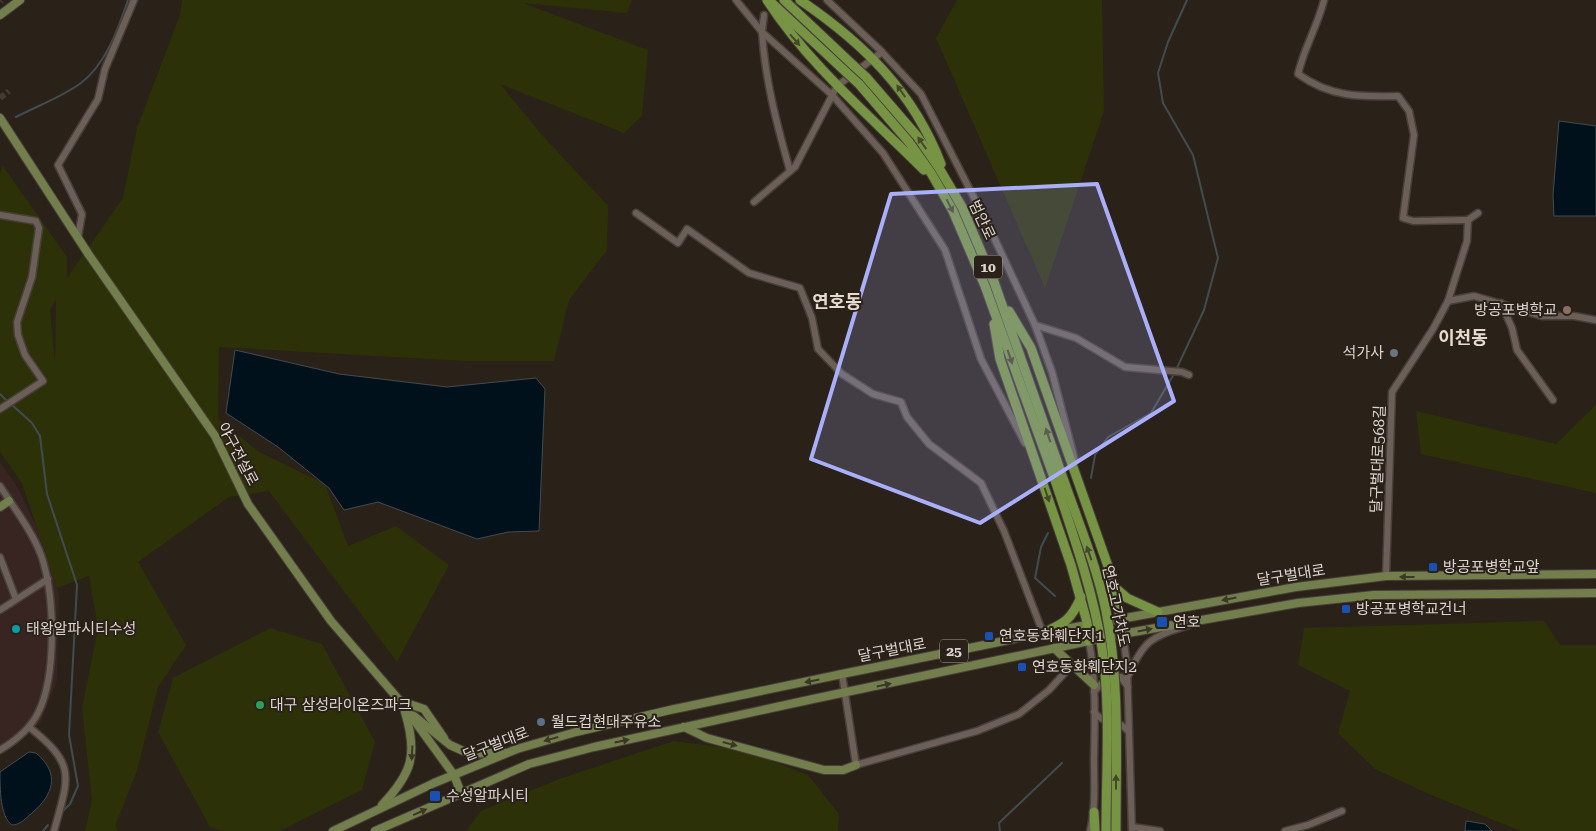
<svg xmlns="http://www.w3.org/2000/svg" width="1596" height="831" font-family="'Roboto Serif','Noto Sans KR',serif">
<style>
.industrial{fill:#382522}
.green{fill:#2d3108;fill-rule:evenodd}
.water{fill:#00111c;stroke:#414c51}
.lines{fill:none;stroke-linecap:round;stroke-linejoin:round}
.stream{stroke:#414c51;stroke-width:2}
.minor-tunnel{stroke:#443c34;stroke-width:6;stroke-dasharray:6 3;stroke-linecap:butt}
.major-tunnel{stroke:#443c34;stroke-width:8;stroke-dasharray:8 4;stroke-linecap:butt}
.minor-casing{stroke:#473f39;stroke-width:9}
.major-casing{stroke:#473f39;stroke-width:10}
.highway-casing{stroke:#473f39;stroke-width:11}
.minor{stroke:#6b5f57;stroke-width:6}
.major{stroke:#727e4c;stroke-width:8}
.highway{stroke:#779344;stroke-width:9}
.highway-bridge-casing{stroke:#473f39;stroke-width:11;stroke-linecap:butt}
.highway-bridge{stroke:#779344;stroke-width:9}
.oneway{fill:#454928}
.oneway2{fill:#3c3826}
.marked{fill:#aaaffb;fill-opacity:0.2;stroke:#aaaffb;stroke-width:4;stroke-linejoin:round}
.education-dot{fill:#8d6e63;stroke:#2a2119;stroke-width:2}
.worship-dot{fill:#6b7280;stroke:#2a2119;stroke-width:2}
.transit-dot{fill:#1a4fb4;stroke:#2a2119;stroke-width:2}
.culture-dot{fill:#0f9aa8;stroke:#2a2119;stroke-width:2}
.leisure-dot{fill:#2e9e5b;stroke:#2a2119;stroke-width:2}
.service-dot{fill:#5c6f8a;stroke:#2a2119;stroke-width:2}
.labels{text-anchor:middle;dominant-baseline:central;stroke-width:4;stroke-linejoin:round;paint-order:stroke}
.shield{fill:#2a2119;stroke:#a59e98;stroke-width:1}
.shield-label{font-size:14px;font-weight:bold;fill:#dad4ce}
.street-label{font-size:15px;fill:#dad4ce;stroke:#2a2119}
.poi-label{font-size:15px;fill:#dad4ce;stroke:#2a2119;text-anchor:start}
.quarter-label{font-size:18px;font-weight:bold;fill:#e7dad0;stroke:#2a2119}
</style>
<rect width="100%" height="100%" fill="#2a2119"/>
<polygon class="industrial" points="0,462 18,488 50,555 59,597 57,680 41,722 0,755"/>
<g class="green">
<path d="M182,0H632L627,13L523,3L648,50L642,116L624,133L500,84L543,136L608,206L607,250L569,300L554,361H465L219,347L218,419L259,452L325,484L348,546L396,526L449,565L397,662L269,491L229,497L138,562L186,645L158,687L137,771L116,823L117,831H85L92,800L82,709L98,628L89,576L57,588L22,483L0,452V174L3,166L67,257V278L123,198L137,128L180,15ZM55,301H56L55,364L50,310Z"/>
<polygon points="957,0 1102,0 1104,111 1045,288 936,38"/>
<polygon points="1596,405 1596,493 1421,454 1416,411 1556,444"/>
<polygon points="1544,621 1560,645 1596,645 1596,831 1521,831 1431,795 1375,769 1338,733 1350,691 1298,665 1304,628"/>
<polygon points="270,628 322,644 375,742 362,790 280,831 221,831 210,827 158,732 173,678"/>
<polygon points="674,741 744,750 808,775 839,814 838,831 466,831 481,811 562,778"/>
</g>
<g class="water">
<polygon points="1559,121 1596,126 1596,216 1554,216 1553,195"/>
<polygon points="235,350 339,374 447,387 536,378 545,389 539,531 508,532 477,539 378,502 344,510 329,488 278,447 226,413"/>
<path d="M29,752L36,753C61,774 53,795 32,813C26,818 20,825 12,825C0,817 0,788 0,772Z"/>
<polygon points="1466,821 1485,824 1492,831 1465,831"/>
</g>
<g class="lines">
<g class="stream">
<path d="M16,117C37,106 62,97 81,83C106,64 118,29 128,0"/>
<polyline points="1176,370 1204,310 1218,258 1193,155 1163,103 1158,73 1168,42 1187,0"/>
<polyline points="0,394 7,401"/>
<polyline points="11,404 32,423 40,436 47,494 77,585 69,735 78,786 70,804 63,811"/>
<polyline points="1091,478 1095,455 1108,437 1151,413 1174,374"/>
<polyline points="1048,533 1041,547 1035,578 1055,596"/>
<polyline points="43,831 48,825"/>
<polyline points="1000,831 999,823 1062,763"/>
</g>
<polyline class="minor-tunnel" points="0,98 9,91"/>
<polyline class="major-tunnel" points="0,1 1,0"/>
<g class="minor-casing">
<g id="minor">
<polyline points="736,0 762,32 764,15"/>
<polyline points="827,0 880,50 921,94 990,229 1035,325 1076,338 1125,367 1182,372 1189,375"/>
<path d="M1324,0C1318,25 1304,48 1298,74C1330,97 1359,97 1398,96L1409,111L1414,135L1403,218L1413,221L1468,220"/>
<polyline points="762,32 832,95 883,153 945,250 981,359 1025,443"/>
<path d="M762,32C765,80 777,125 790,171"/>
<polyline points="754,202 795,167 837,86 882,52"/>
<polyline points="636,213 678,243 687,229 749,273 800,288 812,318 818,349 842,374 873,394 901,402 907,417 929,444 981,483 1004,531 1043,633"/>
<polyline points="0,215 36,221 39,228 32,277 17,322 18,335 25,355 43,381 0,409"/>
<polyline points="78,237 82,214 58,165 98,99 105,69 134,0"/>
<polyline points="1448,301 1474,296 1542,316 1574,316 1596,320"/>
<polyline points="1501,303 1512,328 1517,350 1553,400"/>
<polyline points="1035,325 1052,372 1075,461"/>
<path d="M0,486C14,508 32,531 41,555C55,595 57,675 38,713C30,729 15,741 0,750"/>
<polyline points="0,557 16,599"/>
<polyline points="1386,576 1392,392 1433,329 1448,301 1467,241 1468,220 1478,213"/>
<polyline points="0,610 48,579"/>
<polyline points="1121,620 1127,665 1132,831"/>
<path d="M1089,641C1096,679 1095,719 1094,758C1094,783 1096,807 1090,831"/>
<polyline points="842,674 856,765 977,731 1019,714 1049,690 1072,665"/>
<path d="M1129,674C1145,638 1153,637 1189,625"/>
<path d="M1094,692C1101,682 1109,677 1121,677L1128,687"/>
<path d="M1094,712C1103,725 1121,719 1129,732"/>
<path d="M29,727C77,765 69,776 54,831"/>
<polyline points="1132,827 1160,831"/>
<polyline points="1285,831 1308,825 1342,811"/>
</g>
</g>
<g class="major-casing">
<g id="major">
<polyline points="0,15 20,0"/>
<polyline points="0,118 89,255 215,436 248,504 331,621 400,701 454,775 461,793"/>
<polyline points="0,507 9,501"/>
<polyline points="1054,648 1094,685"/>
<polyline points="400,701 424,709 444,738"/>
<polyline points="414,716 450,745 470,754 503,752"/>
<polyline points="684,727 707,738 824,770 843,770 856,765"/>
<path d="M382,805C412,773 418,755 405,712"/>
<polyline points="333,831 434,783 517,749 576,732 670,710 842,674 1043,633 1296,587 1386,576 1596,574"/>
<polyline points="375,831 529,764 594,747 813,699 1122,634 1298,603 1374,595 1596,593"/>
</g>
</g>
<g class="highway-casing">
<g id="highway">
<path d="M767,0C809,65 869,115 924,170"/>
<polyline points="784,0 854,66"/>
<path d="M800,0C863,43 913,91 941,164"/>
<polyline points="773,4 847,73"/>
<polyline points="866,77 917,136 939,168 962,207 994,282 1064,481"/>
<polyline points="859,84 909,142 931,173 953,211 985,286 1056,483"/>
<polyline points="1009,311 1031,348 1109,569 1121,620"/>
<polyline points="994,324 1000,359 1071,565 1087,622 1089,641"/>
<polyline points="1113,586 1127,598 1158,612"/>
<path d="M1043,633C1065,623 1071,620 1081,597"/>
<polyline points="1094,812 1095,831"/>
</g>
</g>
<use href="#minor" class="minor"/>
<use href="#major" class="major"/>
<use href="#highway" class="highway"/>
<g class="highway-bridge-casing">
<g id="highway-bridge">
<polyline points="854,66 866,77"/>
<polyline points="847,73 859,84"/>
<path d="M1064,481C1079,524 1097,567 1106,611C1120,683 1116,758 1116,831"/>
<path d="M1056,483C1074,537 1093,591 1102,648C1111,708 1106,771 1106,831"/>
</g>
</g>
<use href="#highway-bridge" class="highway-bridge"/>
</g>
<defs><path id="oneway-solid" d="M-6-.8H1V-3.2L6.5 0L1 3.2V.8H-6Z" transform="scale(1.25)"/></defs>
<g class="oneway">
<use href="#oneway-solid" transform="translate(795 40) rotate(49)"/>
<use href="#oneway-solid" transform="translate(901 91) rotate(-125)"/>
<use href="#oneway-solid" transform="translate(922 143) rotate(-125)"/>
<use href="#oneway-solid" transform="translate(950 206) rotate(63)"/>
<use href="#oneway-solid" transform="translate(1010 357) rotate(71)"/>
<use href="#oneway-solid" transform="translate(1048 435) rotate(-109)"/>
<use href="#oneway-solid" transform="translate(1047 495) rotate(71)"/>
<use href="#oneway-solid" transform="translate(1089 553) rotate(-109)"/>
<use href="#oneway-solid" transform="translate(1116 782) rotate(-90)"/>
</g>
<g class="oneway2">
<use href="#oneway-solid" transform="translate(1407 577) rotate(-180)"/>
<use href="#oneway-solid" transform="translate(1229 599) rotate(169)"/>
<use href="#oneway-solid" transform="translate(1145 630) rotate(-11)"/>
<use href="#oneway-solid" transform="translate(812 681) rotate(169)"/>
<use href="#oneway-solid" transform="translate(884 685) rotate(-12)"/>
<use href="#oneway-solid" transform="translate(551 739) rotate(164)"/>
<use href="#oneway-solid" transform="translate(622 741) rotate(-12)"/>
<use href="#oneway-solid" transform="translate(730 744) rotate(15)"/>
<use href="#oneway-solid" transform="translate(412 753) rotate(93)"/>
<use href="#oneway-solid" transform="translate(420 812) rotate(-24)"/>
</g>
<path class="marked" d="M1097,184L1174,401L980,523L811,459L891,194Z"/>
<circle class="education-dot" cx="1567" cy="310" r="5"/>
<circle class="worship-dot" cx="1394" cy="353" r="5"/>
<g class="transit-dot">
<rect x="1428" y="562" width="10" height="10" rx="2.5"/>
<rect x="1341" y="604" width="10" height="10" rx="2.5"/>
<rect x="1156" y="616" width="12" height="12" rx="2.5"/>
<rect x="984" y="631" width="10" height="10" rx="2.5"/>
<rect x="1017" y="662" width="10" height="10" rx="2.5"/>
<rect x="429" y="790" width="12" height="12" rx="2.5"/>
</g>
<circle class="culture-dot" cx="16" cy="629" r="5"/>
<circle class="leisure-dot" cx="260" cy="705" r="5"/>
<circle class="service-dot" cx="541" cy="722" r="5"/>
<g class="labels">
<g class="shield">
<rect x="974" y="255.5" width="28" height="23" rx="4"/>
<rect x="940" y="639.5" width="28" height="23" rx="4"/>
</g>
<g class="shield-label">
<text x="988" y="267">10</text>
<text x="954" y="651">25</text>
</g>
<g class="street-label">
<text transform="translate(982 220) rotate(65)">범안로</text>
<text transform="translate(238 454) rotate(62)">야구전설로</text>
<text transform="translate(1378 459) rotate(-88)">달구벌대로568길</text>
<text transform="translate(1291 575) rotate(-9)">달구벌대로</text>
<text transform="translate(1116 606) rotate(78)">연호고가차도</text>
<text transform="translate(892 650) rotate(-11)">달구벌대로</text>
<text transform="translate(496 744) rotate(-21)">달구벌대로</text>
</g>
<g class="poi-label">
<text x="1557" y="310" text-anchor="end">방공포병학교</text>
<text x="1384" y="353" text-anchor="end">석가사</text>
<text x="1443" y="567">방공포병학교앞</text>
<text x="1356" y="609">방공포병학교건너</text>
<text x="1173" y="622">연호</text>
<text x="26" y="629">태왕알파시티수성</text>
<text x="999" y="636">연호동화훼단지1</text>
<text x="1032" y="667">연호동화훼단지2</text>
<text x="270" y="705">대구 삼성라이온즈파크</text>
<text x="551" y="722">월드컵현대주유소</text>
<text x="446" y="796">수성알파시티</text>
</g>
<g class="quarter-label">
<text x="837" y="301">연호동</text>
<text x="1463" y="337">이천동</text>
</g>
</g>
</svg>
